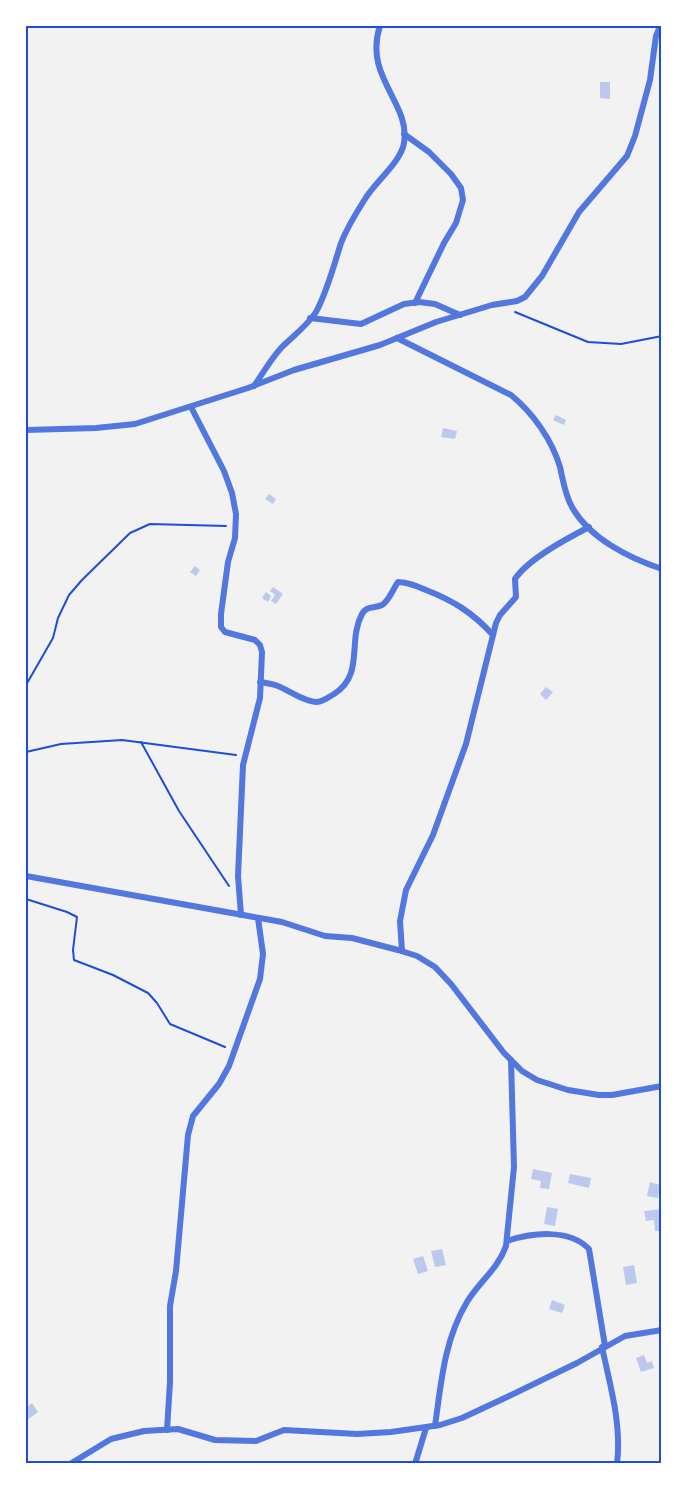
<svg xmlns="http://www.w3.org/2000/svg" width="687" height="1489" font-family="Karla,sans-serif">
<style>
.building{fill:#bdc9ec}
.lines{fill:none;stroke-linecap:round;stroke-linejoin:round}
.path{stroke:#1d4ed8;stroke-width:2}
.minor{stroke:#5277de;stroke-width:6}
.neatline{fill:none;stroke:#1d4ed8;stroke-width:2}
</style>
<rect width="100%" height="100%" fill="#f2f2f2"/>
<g class="building">
<polygon points="600,82 610,82 610,99 600,98"/>
<polygon points="556,415 566,420 564,425 553,420"/>
<polygon points="443,428 457,431 455,439 441,437"/>
<polygon points="269,494 276,499 273,504 265,499"/>
<polygon points="195,566 200,570 196,576 190,572"/>
<polygon points="273,587 283,594 276,604 271,601 275,595 270,591"/>
<polygon points="266,592 271,596 268,602 262,598"/>
<polygon points="546,687 553,692 546,700 540,694"/>
<polygon points="533,1169 552,1173 549,1189 540,1188 541,1181 531,1179"/>
<polygon points="570,1174 591,1178 589,1188 568,1183"/>
<polygon points="650,1182 660,1185 658,1198 647,1196"/>
<polygon points="547,1207 558,1209 555,1226 544,1224"/>
<polygon points="662,1209 662,1231 655,1231 654,1220 646,1221 644,1211"/>
<polygon points="442,1249 446,1265 435,1267 431,1251"/>
<polygon points="423,1256 428,1271 418,1274 413,1259"/>
<polygon points="634,1265 637,1283 626,1285 623,1267"/>
<polygon points="552,1300 565,1305 562,1313 549,1309"/>
<polygon points="644,1355 647,1363 652,1361 654,1368 641,1372 636,1358"/>
<polygon points="32,1403 38,1412 26,1421 26,1408"/>
</g>
<g class="lines">
<g class="path">
<polyline points="515,312 588,342 621,344 662,336"/>
<polyline points="26,685 53,638 58,618 69,595 82,580 130,533 150,524 226,526"/>
<polyline points="141,742 179,811 229,886"/>
<polyline points="26,752 61,744 122,740 236,755"/>
<polyline points="26,899 67,912 77,917 73,950 74,960 113,975 148,993 157,1003 170,1024 225,1047"/>
</g>
<g class="minor">
<polyline points="404,134 429,152 451,174 461,188 463,200 456,223 444,243 415,303"/>
<polyline points="310,318 361,324 404,304 419,302 435,304 460,315"/>
<path d="M397,338L511,395C533,413 552,440 560,467C563,480 565,495 572,507C589,538 629,558 662,569"/>
<path d="M254,386C263,373 271,359 281,348C292,337 307,326 316,312C327,292 334,265 341,243C347,228 356,213 365,199C375,182 401,162 404,143C411,103 363,77 380,26"/>
<polyline points="191,407 224,471 232,493 236,514 235,538 228,562 221,614 221,627 225,632 255,640 260,645 262,652 260,698 243,765 238,876 241,915"/>
<polyline points="26,430 96,428 135,424 248,388 294,370 380,345 436,322 492,305 517,301 525,297 542,276 579,212 627,156 635,136 650,80 656,36 660,26"/>
<path d="M260,682C266,683 273,684 278,686C290,691 305,702 317,702C323,702 329,697 334,694C365,674 347,642 362,614C367,605 374,609 382,605C389,601 393,589 398,582C408,582 417,586 426,590C454,601 473,613 493,635"/>
<polyline points="26,876 282,922 325,936 352,938 398,950 417,956 435,967 451,984 504,1053 522,1071 537,1080 568,1090 599,1095 612,1095 662,1086"/>
<path d="M402,951L400,921L406,890L433,835L466,744L496,623L500,615L516,597L515,579C528,559 568,538 589,527"/>
<path d="M507,1241C531,1233 569,1228 589,1249L605,1346"/>
<path d="M602,1347C610,1385 622,1425 617,1464"/>
<path d="M435,1426C441,1384 444,1340 467,1302C479,1282 498,1269 506,1246L514,1167L511,1060"/>
<polyline points="167,1430 170,1382 170,1306 176,1271 188,1135 193,1116 219,1084 229,1066 260,979 263,954 258,918"/>
<polyline points="70,1464 111,1439 144,1431 178,1429 215,1440 256,1441 284,1430 357,1434 391,1432 440,1425 462,1418 507,1397 577,1363 625,1336 662,1330"/>
<polyline points="415,1464 426,1428"/>
</g>
</g>
<rect width="687" height="1489" fill="none" stroke="#ffffff" stroke-width="54"/>
<rect x="27" y="27" width="633" height="1435" class="neatline"/>
</svg>
